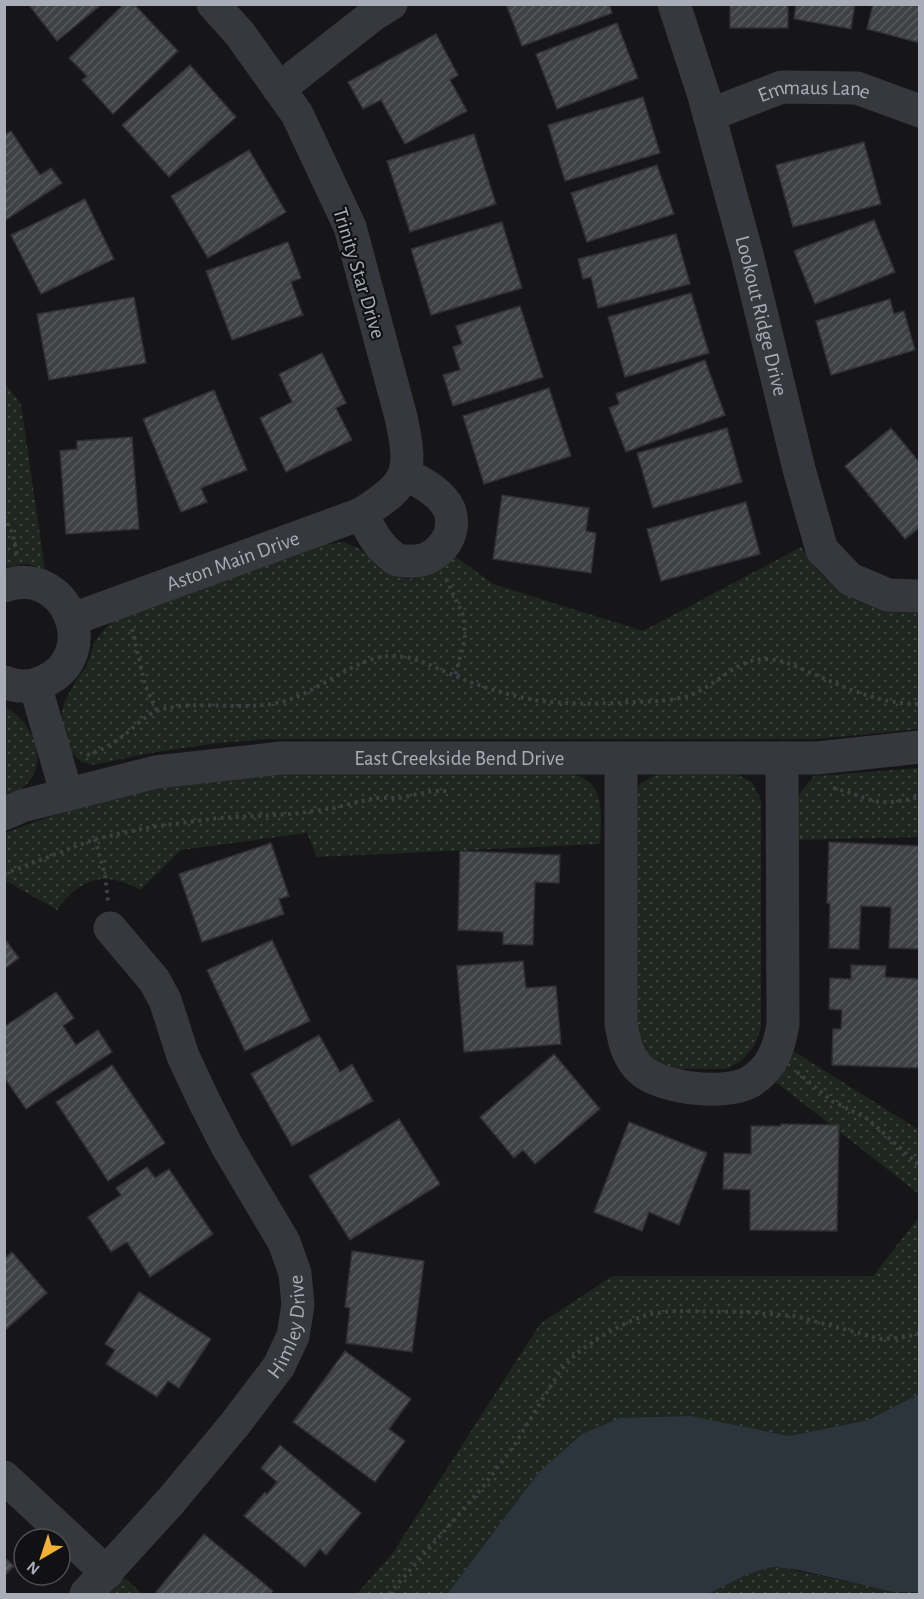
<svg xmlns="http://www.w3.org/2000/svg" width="924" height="1599" font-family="'Alegreya Sans',sans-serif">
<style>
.grass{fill:url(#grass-dots)}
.water{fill:#2c353c}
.building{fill:url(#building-hatch);stroke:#303034;stroke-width:1.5}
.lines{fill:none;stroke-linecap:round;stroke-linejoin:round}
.path{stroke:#3d3f44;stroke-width:4;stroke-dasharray:3 4.5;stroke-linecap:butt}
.minor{stroke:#37383d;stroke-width:33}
.labels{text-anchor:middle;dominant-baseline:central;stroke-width:4.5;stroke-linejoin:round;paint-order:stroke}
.street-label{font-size:21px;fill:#a8adb8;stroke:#111113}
</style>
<defs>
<pattern id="grass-dots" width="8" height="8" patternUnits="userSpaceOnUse" patternTransform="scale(1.5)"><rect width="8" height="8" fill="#1e261f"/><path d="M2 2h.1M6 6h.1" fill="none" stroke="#3c433d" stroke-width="1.8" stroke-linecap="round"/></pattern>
<pattern id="building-hatch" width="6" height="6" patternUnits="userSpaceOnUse" patternTransform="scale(1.5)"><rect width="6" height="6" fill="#404145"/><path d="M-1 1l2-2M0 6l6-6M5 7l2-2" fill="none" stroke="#595a5e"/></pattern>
</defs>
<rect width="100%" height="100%" fill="#161618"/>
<g class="grass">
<polygon points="4,382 21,404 45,570 27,564 5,567"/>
<path d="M344,542C351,545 359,548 365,553C370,557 373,563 378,567C406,589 432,577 455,556L493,584L643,631L801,547C807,556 813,566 821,574C845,600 884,616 919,609V729L818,739H264L211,744L144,754L94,765L82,762L71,753L60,723L64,703L76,680L87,665L95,641L108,625L121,617L318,545Z"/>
<path d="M5,706C32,722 53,764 22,788C17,791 10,793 5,795Z"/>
<polygon points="919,768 919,837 796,840 792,803 814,776"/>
<path d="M326,773L572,774C607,782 601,815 600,844L317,857L307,833L181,850L140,890C106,870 79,878 57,910L8,882L5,884V833C82,802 169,782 253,776C277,774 301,774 326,773Z"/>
<polygon points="657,774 738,775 752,782 761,800 761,1029 754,1046 740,1062 726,1069 667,1069 650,1061 637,1045 631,797 641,783"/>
<polygon points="790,1049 919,1130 919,1194 772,1079"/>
<polygon points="919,1217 919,1394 868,1420 789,1436 692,1416 538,1473 447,1594 357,1594 392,1554 540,1324 612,1276 873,1276"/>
<path d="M772,1567C822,1573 870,1591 920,1592L919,1594H708L748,1574Z"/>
<polygon points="123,1576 142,1594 107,1594"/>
</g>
<polygon class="water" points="919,1394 919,1592 893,1592 799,1570 772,1567 748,1574 708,1594 447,1594 538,1473 582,1434 620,1418 692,1416 789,1436 868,1420"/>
<g class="building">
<polygon points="28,4 102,4 57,41"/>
<polygon points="124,4 134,4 178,51 113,114 82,80 87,76 69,58"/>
<polygon points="506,4 609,4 612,13 522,46"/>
<rect x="730" y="4" width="58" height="24"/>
<polygon points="796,4 855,4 851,29 794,19"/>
<polygon points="873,4 920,4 920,43 867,29"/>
<polygon points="617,23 638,78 557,109 536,54"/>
<polygon points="436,34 458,75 450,80 467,111 405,144 381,100 363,109 348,82"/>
<polygon points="190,65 236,117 169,177 122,125"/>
<polygon points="643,97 660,153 565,181 548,125"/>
<polygon points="11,131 40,175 51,168 62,183 4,221 4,135"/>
<polygon points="474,134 496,204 410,232 387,161"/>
<polygon points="864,142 881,204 793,227 776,165"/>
<polygon points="249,150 286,212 208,258 171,196"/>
<polygon points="657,165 674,214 587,242 571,193"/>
<polygon points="85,199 114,259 41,294 11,235"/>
<polygon points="874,220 895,272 815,304 794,251"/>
<polygon points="502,222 522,288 431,315 411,249"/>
<polygon points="676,234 690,284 598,308 591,277 583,279 578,259"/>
<polygon points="288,242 301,278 291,282 303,315 232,340 206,271"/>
<polygon points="691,293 709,353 625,377 608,317"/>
<polygon points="134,297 146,363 49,380 37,314"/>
<polygon points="890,299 894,314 904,311 915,350 831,375 816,321"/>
<polygon points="520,306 543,377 453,406 443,375 460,370 453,347 462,344 456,326"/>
<polygon points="322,353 346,403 336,408 352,440 286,472 260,418 292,402 279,374"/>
<polygon points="705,360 725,415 626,452 609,408 619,404 616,394"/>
<polygon points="549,388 571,456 484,484 463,416"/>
<polygon points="214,390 247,470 201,488 207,502 181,512 143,419"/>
<polygon points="727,428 742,482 653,508 637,453"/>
<polygon points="891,428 920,463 920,527 905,539 845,466"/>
<polygon points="132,437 139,529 66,534 60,451 77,449 77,441"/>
<polygon points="502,495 589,508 586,531 596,533 591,573 493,559"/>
<polygon points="746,502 760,554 661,581 647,529"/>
<polygon points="829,842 920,846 920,949 889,948 891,907 861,906 859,949 829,948 830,904 827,903"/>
<polygon points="271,843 289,896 279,899 284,914 202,942 179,874"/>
<polygon points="460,851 560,855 559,883 535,882 533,945 503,944 503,932 458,930"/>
<polygon points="4,938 19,958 4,969"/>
<polygon points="272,940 310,1021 245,1051 207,970"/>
<polygon points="523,961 526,988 556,986 561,1044 464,1052 457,966"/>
<polygon points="851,965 886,966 885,977 920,979 920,1068 832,1065 833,1029 841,1029 842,1010 829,1009 830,978 851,979"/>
<polygon points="56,992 74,1018 63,1026 76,1045 98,1030 112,1052 26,1109 4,1077 4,1027"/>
<polygon points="319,1035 340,1072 352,1064 373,1101 292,1146 251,1074"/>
<polygon points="554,1054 600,1109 535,1164 523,1150 514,1158 480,1117"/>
<polygon points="112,1065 165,1143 108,1181 56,1102"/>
<polygon points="399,1119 440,1184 350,1240 309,1176"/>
<polygon points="629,1122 707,1153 679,1225 649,1212 642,1231 594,1212"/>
<polygon points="781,1124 839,1125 837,1231 750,1230 750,1190 723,1189 724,1153 751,1154 751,1126 781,1126"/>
<polygon points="147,1167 155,1178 169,1169 213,1234 150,1277 127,1242 111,1252 88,1217 121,1195 116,1188"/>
<polygon points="352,1251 424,1261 412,1352 346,1343 350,1308 345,1307"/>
<polygon points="12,1252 47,1293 4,1331 4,1256 6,1257"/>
<polygon points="139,1292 211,1339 179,1388 168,1381 157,1397 106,1364 115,1350 105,1344"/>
<polygon points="345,1351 411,1399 389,1429 405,1441 375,1482 293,1422"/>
<polygon points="280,1445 361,1513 326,1555 320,1549 305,1567 244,1516 265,1492 267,1494 277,1482 261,1468"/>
<polygon points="204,1534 273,1591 270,1594 159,1594 156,1592"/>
<polygon points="4,1557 14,1566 4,1576"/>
</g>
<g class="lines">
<g class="path">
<polyline points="4,516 13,535 17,555"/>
<polyline points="446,579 464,617 465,639 455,676"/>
<polyline points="132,629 145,685 157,711"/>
<path d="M87,755C99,752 112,744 123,736C134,728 146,714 159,710C199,699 241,712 281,702C317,694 357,655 393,656C415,656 433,667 453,675C471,683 489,689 508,694C557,708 608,703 657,701C668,700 682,699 693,694C720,683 738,657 769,659C785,660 801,669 816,675C851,690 881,704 920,704"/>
<path d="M833,788C847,791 858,796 871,800C886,805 904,800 920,797"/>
<polyline points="95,839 105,875 108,901"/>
<polyline points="4,874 95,839 152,827 218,818 293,814 334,808 375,798 399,798 433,791 448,791"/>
<polyline points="797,1072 832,1101 868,1119 920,1166"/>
<polyline points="389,1594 482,1488 515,1444 560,1371 576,1354 598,1338 626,1323 646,1315 672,1311 744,1312 795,1316 881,1339 905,1337 920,1333"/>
</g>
<g class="minor">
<path id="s1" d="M674,4L704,96L747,254L799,469L822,550L850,579L888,595L920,596"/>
<polyline points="279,89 373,15 391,4"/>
<path id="s2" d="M709,115L782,87L857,88L920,111"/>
<path d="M361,514C371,531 378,547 394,558C398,561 403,561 408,561C434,564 460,537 449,509C441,492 422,483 406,474"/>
<path d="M4,586C65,563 104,653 45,681C32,687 18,688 4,682"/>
<path id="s3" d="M73,619L361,514C410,483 413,473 401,417L350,227L297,114L240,34L213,4"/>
<polyline points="35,685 67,795"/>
<path d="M621,759V1024C624,1040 626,1053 637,1066C655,1089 726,1096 750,1082C772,1068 779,1049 783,1024L782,758"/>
<path id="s4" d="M4,814L22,806L156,772L281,758H817L920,747"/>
<polyline points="4,1477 107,1573"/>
<path id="s5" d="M86,1594L170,1502L235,1424L279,1366L293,1336L298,1305L295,1273L284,1242L227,1146L203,1099L183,1056L165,1000L154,980L110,928"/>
</g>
</g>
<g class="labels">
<g class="street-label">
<text stroke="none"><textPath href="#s2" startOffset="110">Emmaus Lane</textPath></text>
<text transform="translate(359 273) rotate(73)">Trinity Star Drive</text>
<text stroke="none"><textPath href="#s1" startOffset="324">Lookout Ridge Drive</textPath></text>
<text stroke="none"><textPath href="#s3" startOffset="170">Aston Main Drive</textPath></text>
<text stroke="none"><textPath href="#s4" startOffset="462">East Creekside Bend Drive</textPath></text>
<text stroke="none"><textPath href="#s5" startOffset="340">Himley Drive</textPath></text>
</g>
</g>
<rect width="924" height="1599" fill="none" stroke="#a8adb8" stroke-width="12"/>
<g transform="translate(42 1557) rotate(219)"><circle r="28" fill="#111113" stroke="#4d4f55" stroke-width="1.5"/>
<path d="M0-4.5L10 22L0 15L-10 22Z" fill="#f2b134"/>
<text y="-9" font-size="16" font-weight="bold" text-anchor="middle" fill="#a8adb8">N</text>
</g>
</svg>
